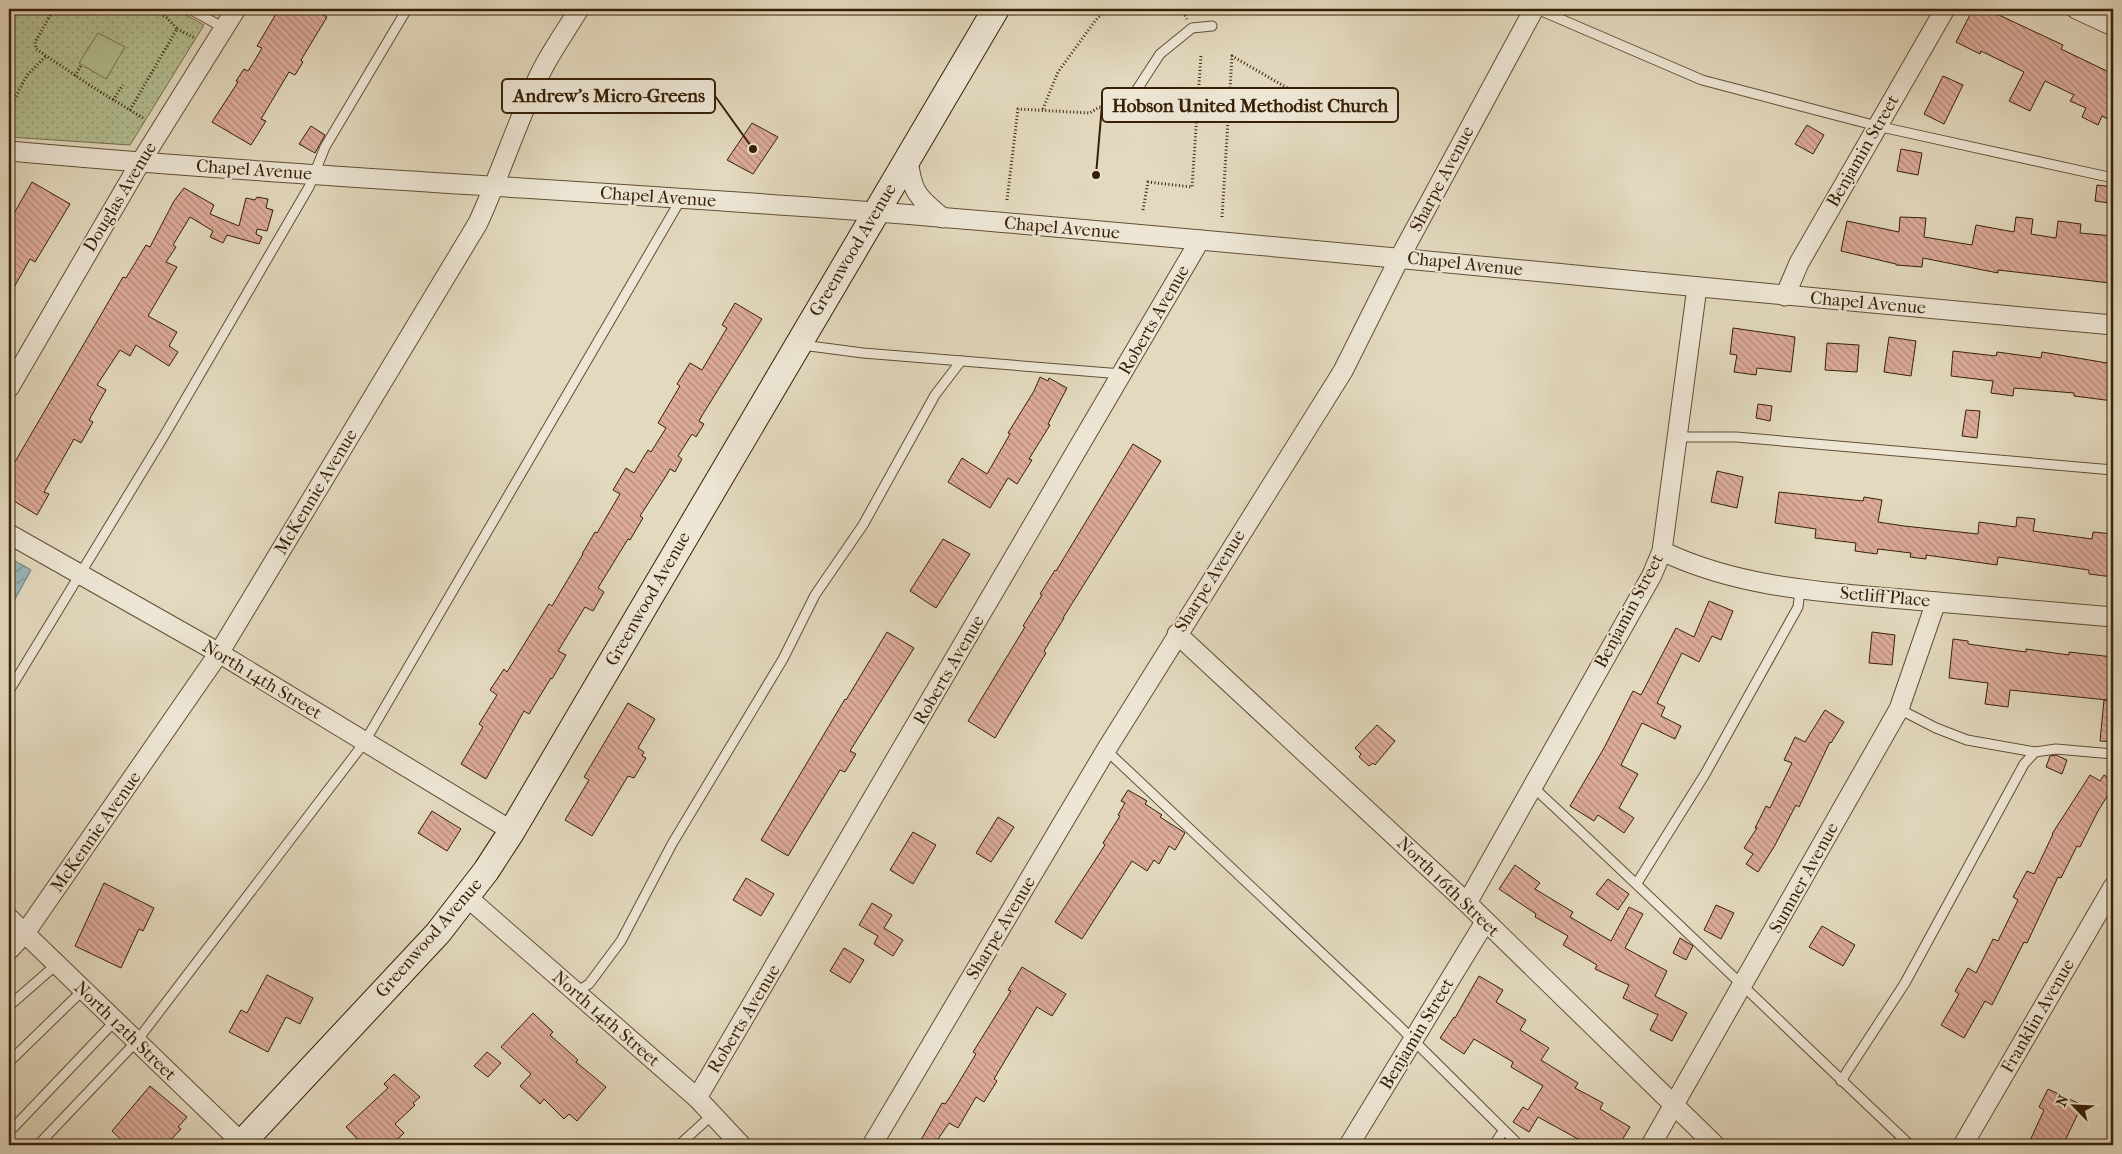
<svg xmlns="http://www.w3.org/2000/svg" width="2122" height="1154" font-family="'IM FELL French Canon',serif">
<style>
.grass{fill:url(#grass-dots);stroke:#75704c}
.garden{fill:#b3bf93;stroke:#75704c}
.water{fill:url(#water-waves);stroke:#717b72}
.building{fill:url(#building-back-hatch);stroke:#372005}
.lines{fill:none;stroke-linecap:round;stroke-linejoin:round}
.lane-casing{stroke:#624e34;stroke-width:11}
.street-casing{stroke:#624e34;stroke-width:21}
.secondary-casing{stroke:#372005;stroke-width:28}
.path{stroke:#372005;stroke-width:3;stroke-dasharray:1 2.5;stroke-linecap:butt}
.lane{stroke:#ede6d5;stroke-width:9}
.street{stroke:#ede6d5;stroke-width:19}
.secondary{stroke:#ede6d5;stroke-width:26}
.labels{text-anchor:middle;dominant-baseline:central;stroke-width:4;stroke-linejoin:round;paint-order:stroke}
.street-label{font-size:18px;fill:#372005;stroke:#ede6d5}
.leader{fill:none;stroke:#372005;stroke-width:2}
.callout-dot{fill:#372005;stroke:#ede6d5;stroke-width:2}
.callout{fill:#ede6d5;stroke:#372005;stroke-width:2}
.callout-label{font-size:19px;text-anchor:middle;font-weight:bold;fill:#372005}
</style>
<defs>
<pattern id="grass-dots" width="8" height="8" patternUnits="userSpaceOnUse" patternTransform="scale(1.25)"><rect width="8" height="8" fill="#b3bf93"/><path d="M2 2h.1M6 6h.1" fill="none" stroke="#929b76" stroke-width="1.8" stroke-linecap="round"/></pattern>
<pattern id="water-waves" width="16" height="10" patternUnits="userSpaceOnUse" patternTransform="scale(1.25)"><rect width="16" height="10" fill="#98b8ba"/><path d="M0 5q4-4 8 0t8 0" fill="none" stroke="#7d9595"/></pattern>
<pattern id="building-back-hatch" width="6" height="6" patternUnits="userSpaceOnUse" patternTransform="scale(1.25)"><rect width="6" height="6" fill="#ddab9b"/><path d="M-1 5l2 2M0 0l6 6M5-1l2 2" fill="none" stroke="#b48b7c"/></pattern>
</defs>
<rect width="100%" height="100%" fill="#e3d9bf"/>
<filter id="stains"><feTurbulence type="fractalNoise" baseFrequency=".004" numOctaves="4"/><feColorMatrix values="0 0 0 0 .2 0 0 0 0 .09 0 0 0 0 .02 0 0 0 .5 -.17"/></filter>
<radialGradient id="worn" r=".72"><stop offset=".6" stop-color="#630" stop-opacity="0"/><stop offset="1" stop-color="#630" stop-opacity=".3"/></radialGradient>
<polygon class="grass" points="9,9 176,9 204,25 130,145 9,137"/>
<polygon class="garden" points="98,33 125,47 106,79 79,63"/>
<polygon class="water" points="12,559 31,570 14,601 9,600 9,564"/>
<g class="building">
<polygon points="279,9 313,9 327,17 301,60 303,62 295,75 289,72 261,119 266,121 251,145 212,122 238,82 236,81 244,69 248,71 255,60 262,48 257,46"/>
<polygon points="1973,9 1986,9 2063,45 2061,49 2113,74 2113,122 2102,116 2098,125 2082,117 2086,108 2070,101 2074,95 2045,81 2030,111 2009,101 2024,72 1981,51 1980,54 1956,42"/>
<polygon points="1943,76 1963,85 1944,124 1924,114"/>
<polygon points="752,123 778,137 753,174 727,160"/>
<polygon points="1807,125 1824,135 1813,154 1795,144"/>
<polygon points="311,126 325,135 315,153 299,144"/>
<polygon points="1901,149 1922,153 1918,175 1897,171"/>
<polygon points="32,182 70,204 35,262 30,259 9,296 9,222"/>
<polygon points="2097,185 2112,187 2110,203 2095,201"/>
<polygon points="184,188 214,205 210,214 239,226 246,198 255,200 257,197 268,199 266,208 273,210 267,231 257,229 256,234 262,237 259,244 227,235 223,243 210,237 213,231 190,217 173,245 176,247 166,262 177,267 148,316 177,332 169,346 178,352 169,366 136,345 130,356 120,350 97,385 106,390 89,420 93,422 81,443 74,439 44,492 49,494 37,515 9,498 9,472 123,277 126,278 146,245 150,247 174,201"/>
<polygon points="1900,217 1926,218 1924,237 1972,245 1976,225 2014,232 2016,217 2033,219 2031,234 2056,238 2058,221 2081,224 2080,233 2113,236 2110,283 1998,270 1998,273 1923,258 1922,267 1896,265 1896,264 1841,251 1847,221 1899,232"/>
<polygon points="735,303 762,319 703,414 699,421 704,424 696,437 692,434 678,456 682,459 675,472 670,469 666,476 640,516 643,518 630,540 628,539 598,588 604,592 593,611 585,607 558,651 566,655 552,679 551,678 529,714 524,711 486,779 461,764 483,727 479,724 497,695 490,690 504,669 507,672 549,604 552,606 583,554 582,554 595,532 597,533 620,494 613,490 626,468 634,473 648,450 651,452 666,428 658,423 680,386 677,384 690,363 702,370 727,328 722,325"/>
<polygon points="1733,328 1795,337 1791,372 1757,368 1756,375 1734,372 1737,355 1730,354"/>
<polygon points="1889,337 1916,341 1911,376 1884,372"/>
<polygon points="1827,343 1859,345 1857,372 1825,370"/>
<polygon points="1953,351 1996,356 1997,352 2041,358 2042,352 2113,364 2113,401 2074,396 2074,393 2014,388 2013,396 1991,393 1993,381 1951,376"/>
<polygon points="1040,377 1048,381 1049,378 1067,388 1048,424 1050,425 1029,459 1032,460 1017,484 1008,478 990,508 948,482 962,458 987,474 1010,434 1008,433 1034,391"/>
<polygon points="1758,404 1772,406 1770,421 1756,418"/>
<polygon points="1966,410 1980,411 1977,438 1962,436"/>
<polygon points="1133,444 1161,461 1063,618 1064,618 1044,651 1046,653 995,738 968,721 1025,627 1023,626 1042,595 1040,594 1055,570 1056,571"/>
<polygon points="1717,471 1743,477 1737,508 1711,502"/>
<polygon points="1779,492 1863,501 1864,497 1882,500 1878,522 1904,526 1978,534 1979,522 2016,527 2017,517 2035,519 2033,531 2092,539 2093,532 2113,534 2113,577 2089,574 2089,570 1998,557 1997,565 1926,555 1926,559 1910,557 1911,553 1878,549 1877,554 1855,551 1856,543 1815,538 1816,529 1775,523"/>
<polygon points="943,539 970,554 936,608 910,591"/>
<polygon points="1709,601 1733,611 1721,640 1712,636 1699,662 1682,653 1657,703 1665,707 1661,716 1681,726 1675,739 1642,723 1621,765 1638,774 1619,808 1634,818 1624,833 1598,815 1594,821 1570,806 1604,748 1633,691 1641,695 1676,628 1694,637"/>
<polygon points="887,632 914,648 850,751 856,754 845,772 840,770 788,856 761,840 845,699 846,700"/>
<polygon points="1872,632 1895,635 1892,665 1869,663"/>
<polygon points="1953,639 1968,641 1968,644 2026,652 2026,649 2069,655 2069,652 2113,657 2113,742 2100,741 2104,700 2107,700 2010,690 2008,707 1985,704 1988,683 1949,678"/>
<polygon points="628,703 655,719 638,748 644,752 642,756 646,758 634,778 628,776 592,836 565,820 589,780 584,777"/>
<polygon points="1825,710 1844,722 1831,743 1830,742 1799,807 1796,805 1774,847 1758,872 1746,864 1753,854 1744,848 1757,828 1755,828 1766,806 1770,808 1792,763 1784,760 1795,737 1805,742"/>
<polygon points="1377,725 1395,741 1375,765 1373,763 1369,766 1359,757 1361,754 1355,748"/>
<polygon points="2056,755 2067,760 2062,774 2046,767 2050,756"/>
<polygon points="2090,775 2100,781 2104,775 2113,781 2113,787 2098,811 2080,847 2077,846 2061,878 2058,877 2027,943 2024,942 1992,1005 1985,1001 1964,1038 1941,1025 1959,994 1955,991 1968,968 1976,973 1993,939 1998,941 2018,900 2013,897 2027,871 2034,874 2053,834 2052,834"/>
<polygon points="1128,790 1147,801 1145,804 1162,815 1160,817 1185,833 1175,850 1169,846 1159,864 1154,860 1147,871 1132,861 1082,939 1055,922 1105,845 1103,843 1120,816 1118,815 1125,803 1121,801"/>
<polygon points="432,811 461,829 447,851 418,833"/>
<polygon points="998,817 1014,827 991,862 976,853"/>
<polygon points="913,832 936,845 913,884 890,870"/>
<polygon points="1515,865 1540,883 1535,889 1573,912 1570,917 1611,941 1629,907 1643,914 1625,948 1667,971 1655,996 1687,1013 1672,1041 1650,1030 1658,1015 1623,998 1629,985 1595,969 1597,965 1563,945 1568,936 1535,917 1536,914 1499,889"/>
<polygon points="746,878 774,894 761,916 733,900"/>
<polygon points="1608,879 1629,894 1618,910 1596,894"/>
<polygon points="104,883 154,908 143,931 139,929 121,968 75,946"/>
<polygon points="872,903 892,915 884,928 903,940 893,956 874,944 878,936 859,925"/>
<polygon points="1716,905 1734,913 1721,939 1704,930"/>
<polygon points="1822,926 1855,945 1843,966 1809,947"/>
<polygon points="1680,938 1693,946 1686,960 1673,953"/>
<polygon points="844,948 864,960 850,983 830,971"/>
<polygon points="1022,967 1066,994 1052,1016 1037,1007 994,1079 997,1081 984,1102 976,1097 958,1128 949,1123 934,1145 918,1145 942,1103 945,1104 950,1097 976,1054 973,1052 1011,991 1008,990"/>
<polygon points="267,975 313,998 300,1024 286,1017 268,1052 229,1032 241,1010 247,1013"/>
<polygon points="1479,976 1503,990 1496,1002 1526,1020 1520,1030 1549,1048 1541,1060 1578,1083 1575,1088 1603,1103 1600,1109 1630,1127 1619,1145 1589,1145 1538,1117 1529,1132 1513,1122 1523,1107 1528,1110 1543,1086 1511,1067 1513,1062 1474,1039 1464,1054 1440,1038 1454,1017 1455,1018"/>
<polygon points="533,1013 553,1032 550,1035 578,1060 576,1062 606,1087 577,1121 569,1114 564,1119 544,1099 540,1104 520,1086 531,1074 501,1047"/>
<polygon points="487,1052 501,1063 488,1077 474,1066"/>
<polygon points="394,1074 420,1097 413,1103 415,1105 395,1124 404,1133 391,1145 363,1145 346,1127 388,1088 384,1084"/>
<polygon points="150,1086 187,1117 178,1127 181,1129 166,1145 127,1145 112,1131"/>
<polygon points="2048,1089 2082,1105 2063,1145 2028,1145 2044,1110 2039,1107"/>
</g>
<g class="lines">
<g class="lane-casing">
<g id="lane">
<polyline points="190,9 224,28"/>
<polyline points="1537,9 1702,80 1877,126 2113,178"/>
<polyline points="1136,91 1160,54 1192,28 1212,26"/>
<polyline points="802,345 863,353 1122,374"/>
<polyline points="1677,437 1736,437 2113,470"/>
<polyline points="9,691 164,436 309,187 325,147 407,9"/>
<polyline points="1899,709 1936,728 1967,740 2035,752 2056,749 2113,754"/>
<polyline points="1106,750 1396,1023 1519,1145"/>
<path d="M1533,787C1660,905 1784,1026 1910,1145"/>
<polyline points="1637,883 1705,774 1798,607 1800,590"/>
<polyline points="576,992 589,984 621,941 672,844 783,659 815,595 863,525 935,395 961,361"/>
<polyline points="9,1006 57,964"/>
<polyline points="9,1062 83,990"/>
<polyline points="1841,1081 1905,983 2024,764 2035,752"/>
<polyline points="9,1122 14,1127 115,1021"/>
<polyline points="38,1145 136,1042 364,743 681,199"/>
<polyline points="679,1145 712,1115"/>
<polyline points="1494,1145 1503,1131"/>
</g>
</g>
<g class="street-casing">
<g id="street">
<polyline points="2076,9 2113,26"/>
<path d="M9,151C298,177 588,190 877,212C1289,245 1701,289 2113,325"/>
<path d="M908,157C911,191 917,197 943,218"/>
<polyline points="1785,296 1799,263 1945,9"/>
<polyline points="9,388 140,163 236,9"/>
<polyline points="9,534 219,653 512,831"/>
<path d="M1662,551C1737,587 1820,592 1902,599C1972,605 2043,611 2113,617"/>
<polyline points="1177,634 1467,903 1715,1145"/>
<polyline points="467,897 697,1098 741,1145"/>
<polyline points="1467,903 1652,575 1662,551 1697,287"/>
<polyline points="9,918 242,1143"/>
<path d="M9,950L25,933L219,653L478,223C500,175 516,125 538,78C549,54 566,31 579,9"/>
<polyline points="697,1098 1200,240"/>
<polyline points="872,1145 1106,750 1343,371 1400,257 1534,9"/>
<polyline points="1349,1145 1485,922"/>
<polyline points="1651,1145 1899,709 1936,602"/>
<polyline points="1963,1145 2113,887"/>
</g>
</g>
<g class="secondary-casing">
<polyline id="secondary" points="240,1145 438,933 486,871 512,831 996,9"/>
</g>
<g class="path">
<polyline points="54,9 35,42 36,49 94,88 143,118"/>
<polyline points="1182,9 1187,19"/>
<polyline points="177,29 195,38"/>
<polyline points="75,76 82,64"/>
<polyline points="113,100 123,85"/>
<polyline points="9,104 14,100 27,75 46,56"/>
<polyline points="1043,109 1058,72 1095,21 1106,9"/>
<polyline points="130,110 177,29 167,18 152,9"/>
<polyline points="1007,200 1018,109 1090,113 1099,107 1124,111 1132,101"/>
<polyline points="1143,210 1148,182 1192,187 1201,55"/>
<polyline points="1222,217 1232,56 1322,108"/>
</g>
<use href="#lane" class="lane"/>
<use href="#street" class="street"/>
<use href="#secondary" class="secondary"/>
</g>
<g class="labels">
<g class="street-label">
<text transform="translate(1863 151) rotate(-60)">Benjamin Street</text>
<text transform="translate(254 170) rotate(4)">Chapel Avenue</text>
<text transform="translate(1442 179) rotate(-62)">Sharpe Avenue</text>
<text transform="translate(120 197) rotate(-59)">Douglas Avenue</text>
<text transform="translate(658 197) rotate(4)">Chapel Avenue</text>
<text transform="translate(1062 228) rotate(5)">Chapel Avenue</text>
<text transform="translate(853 250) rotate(-59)">Greenwood Avenue</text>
<text transform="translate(1465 264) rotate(6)">Chapel Avenue</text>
<text transform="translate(1868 303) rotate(5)">Chapel Avenue</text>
<text transform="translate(1154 320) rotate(-60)">Roberts Avenue</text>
<text transform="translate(316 492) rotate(-59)">McKennie Avenue</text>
<text transform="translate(1210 581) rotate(-58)">Sharpe Avenue</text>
<text transform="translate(1885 597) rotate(5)">Setliff Place</text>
<text transform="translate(648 599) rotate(-60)">Greenwood Avenue</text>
<text transform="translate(1629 611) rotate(-62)">Benjamin Street</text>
<text transform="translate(949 670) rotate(-60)">Roberts Avenue</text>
<text transform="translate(262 680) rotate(31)">North 14th Street</text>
<text transform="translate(96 832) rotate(-55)">McKennie Avenue</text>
<text transform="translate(1804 878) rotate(-61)">Sumner Avenue</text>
<text transform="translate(1448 887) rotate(44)">North 16th Street</text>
<text transform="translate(1001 928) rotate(-59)">Sharpe Avenue</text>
<text transform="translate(429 938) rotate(-49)">Greenwood Avenue</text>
<text transform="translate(2038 1016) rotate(-60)">Franklin Avenue</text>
<text transform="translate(606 1019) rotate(41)">North 14th Street</text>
<text transform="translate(744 1019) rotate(-59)">Roberts Avenue</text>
<text transform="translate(125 1031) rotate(44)">North 12th Street</text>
<text transform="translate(1417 1034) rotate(-59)">Benjamin Street</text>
</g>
</g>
<path class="leader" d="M753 149L715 96M1096 175L1102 105"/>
<g class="callout-dot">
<circle cx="753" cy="149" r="5"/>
<circle cx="1096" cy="175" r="5"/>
</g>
<g class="callout">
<rect x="502" y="79" width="213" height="34" rx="5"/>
<rect x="1102" y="88" width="296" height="34" rx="5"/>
</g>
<g class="callout-label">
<text x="609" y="102">Andrew’s Micro-Greens</text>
<text x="1250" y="112">Hobson United Methodist Church</text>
</g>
<rect width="2122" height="1154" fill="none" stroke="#e3d9bf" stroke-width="30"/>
<rect x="10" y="10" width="2102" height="1134" fill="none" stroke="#372005" stroke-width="2.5"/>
<rect x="15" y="15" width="2092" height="1124" fill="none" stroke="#372005"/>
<g transform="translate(2074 1106) rotate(294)" stroke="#ede6d5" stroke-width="4" paint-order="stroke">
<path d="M0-4L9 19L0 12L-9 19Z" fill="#372005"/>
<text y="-8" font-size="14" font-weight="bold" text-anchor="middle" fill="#372005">N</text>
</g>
<rect width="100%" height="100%" filter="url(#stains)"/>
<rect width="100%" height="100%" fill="url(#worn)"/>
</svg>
